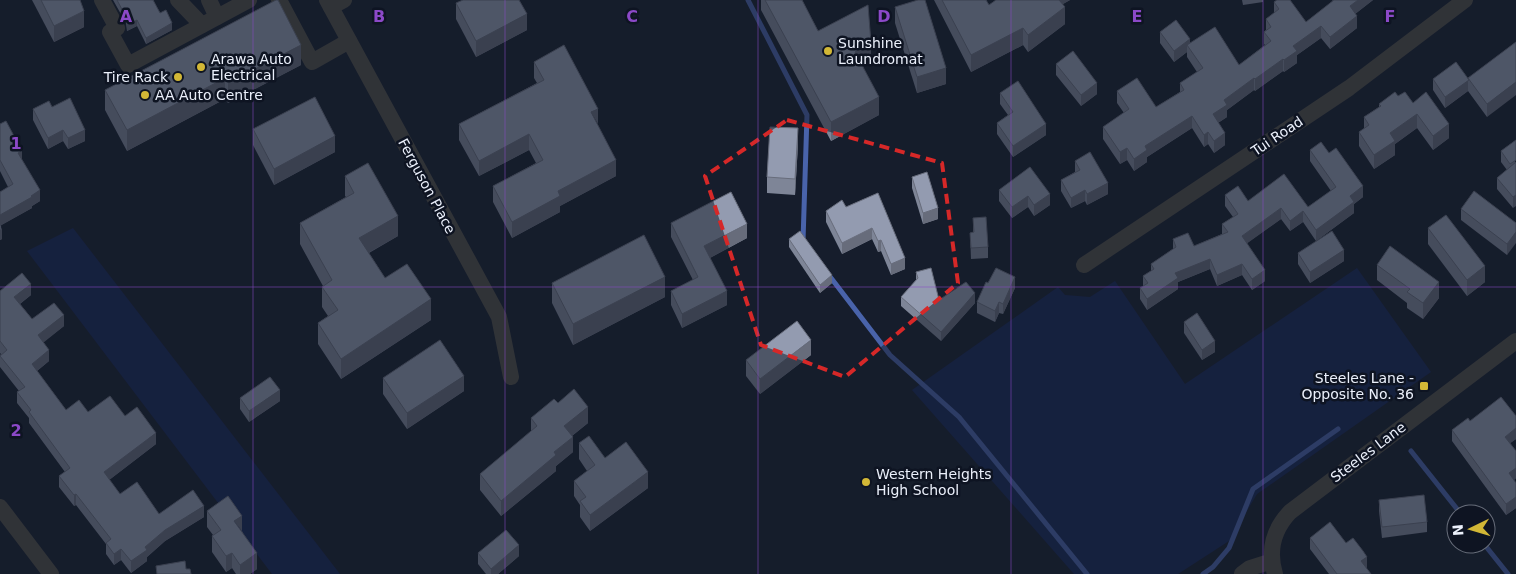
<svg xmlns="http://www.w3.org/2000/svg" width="1516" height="574" font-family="'DejaVu Sans',sans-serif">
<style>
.green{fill:#162656}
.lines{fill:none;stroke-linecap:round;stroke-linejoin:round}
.stream{stroke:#4963aa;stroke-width:5}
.minor{stroke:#514f46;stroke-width:16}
.wall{fill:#7e8597}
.shaded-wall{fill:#676c7b}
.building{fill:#939bb0;stroke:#676c7b}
.marked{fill:none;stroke:#d62828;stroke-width:4;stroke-dasharray:10 6;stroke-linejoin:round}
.grid{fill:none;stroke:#8c49c8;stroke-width:1;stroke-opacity:0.55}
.poi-dot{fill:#d2b736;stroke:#0e1422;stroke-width:2}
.labels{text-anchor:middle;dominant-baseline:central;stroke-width:5;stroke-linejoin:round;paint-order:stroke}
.poi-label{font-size:14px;fill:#ebf0fb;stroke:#0e1422;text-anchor:start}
.street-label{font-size:14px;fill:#ebf0fb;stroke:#0e1422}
.grid-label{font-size:16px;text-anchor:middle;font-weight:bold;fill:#8c49c8;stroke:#0e1422;stroke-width:5;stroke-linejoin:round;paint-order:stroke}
</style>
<rect width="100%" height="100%" fill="#161d2c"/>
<g class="green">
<polygon points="73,228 340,574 272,574 27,251"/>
<polygon points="1357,268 1431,372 1257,494 1229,541 1178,574 1074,574 912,390 1058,287 1065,295 1090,297 1115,281 1185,384"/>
</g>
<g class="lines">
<g class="stream">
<polyline points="748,0 807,115 803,241"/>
<polyline points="828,274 890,355 959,417 1087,574"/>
<polyline points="1411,451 1461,514"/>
<polyline points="1484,544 1508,574"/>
<polyline points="1203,574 1213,567 1229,548 1253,489 1338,429"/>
</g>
<g class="minor">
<polyline points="102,0 117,28 110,32 128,65 249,0"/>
<polyline points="178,0 202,25"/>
<polyline points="209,0 217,17"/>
<polyline points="279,0 312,62 349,41"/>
<polyline points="327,0 499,317 511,377"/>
<polyline points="331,7 344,0"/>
<polyline points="1084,265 1349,88 1465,0"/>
<polyline points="0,507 51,574"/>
<polyline points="1242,574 1250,568 1272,561"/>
<path d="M1275,574C1268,551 1273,530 1290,512L1516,341"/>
</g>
</g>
<g class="wall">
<polygon points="32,0 80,0 84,27 54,42"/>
<polygon points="113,0 153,0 160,13 172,30 146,44 137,26 127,31 126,23"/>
<polygon points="761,0 802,0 818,31 871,62 863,66 879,115 831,141 761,10"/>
<polygon points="934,0 986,0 989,5 996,0 1070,0 1063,4 1065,24 1028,52 1023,45 971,72"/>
<polygon points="1242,0 1263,0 1263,2 1243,5"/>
<polygon points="1332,0 1373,0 1355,14 1357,28 1330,49 1321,38 1297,55 1297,63 1284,72 1283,71 1255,91 1254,90 1227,110 1227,117 1218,123 1225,145 1214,153 1208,144 1204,147 1192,128 1147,157 1147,162 1134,171 1127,160 1120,164 1103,139 1103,127 1124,113 1117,103 1117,91 1156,107 1180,92 1180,83 1197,72 1187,57 1187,52 1174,62 1160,43 1160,32 1239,65 1265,45 1264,44 1264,32 1266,30 1266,19 1274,13 1274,2 1306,22 1333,1"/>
<polygon points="456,3 527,30 476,57 456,19"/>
<polygon points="895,7 946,84 917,93 895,23"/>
<polygon points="1516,42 1487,117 1468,91 1445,108 1433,90 1433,79 1468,79"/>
<polygon points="534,62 597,124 616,176 560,206 560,212 512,238 493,202 493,186 536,163 529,150 479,176 459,140 459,124 537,83 534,78"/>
<polygon points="1056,64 1097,94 1081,106 1056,75"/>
<polygon points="301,65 228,103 225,99 127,151 105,110 105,90"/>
<polygon points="1000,93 1046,135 1013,157 997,134 997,123 1008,115 1000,104"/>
<polygon points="1398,96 1413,103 1449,138 1433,150 1417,128 1395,144 1395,155 1374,169 1359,146 1359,132 1364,129 1364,117 1379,107 1379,104"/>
<polygon points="52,107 85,141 68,149 63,141 48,149 33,120 33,109"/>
<polygon points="0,124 22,160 40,201 32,206 32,208 1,225 2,239 0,240 0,192 8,187 0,171"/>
<polygon points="253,129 335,152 274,185 253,145"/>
<polygon points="1516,140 1513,208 1497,189 1497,178 1507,170 1501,162 1501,151"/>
<polygon points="798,144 795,195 767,193 767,177"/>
<polygon points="1310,150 1329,153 1363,197 1354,204 1354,213 1316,241 1303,222 1290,231 1281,219 1247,243 1265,281 1252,290 1242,275 1217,286 1210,269 1178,282 1178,289 1147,310 1140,299 1140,288 1143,286 1143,276 1151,271 1151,264 1173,249 1173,239 1194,246 1222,234 1222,224 1233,217 1225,206 1225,195 1248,201 1308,207 1331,191 1310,161"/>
<polygon points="1075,161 1108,194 1087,205 1085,201 1071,208 1061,191 1061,180 1075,172"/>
<polygon points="1030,167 1050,205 1034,216 1028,207 1012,218 999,201 999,190"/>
<polygon points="345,176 398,236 369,253 385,278 431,320 341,379 318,344 318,323 328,316 322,307 322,287 323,286 300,244 300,223 346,197 345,196"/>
<polygon points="912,177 938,219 923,224 912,188"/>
<polygon points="878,193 905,269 891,275 881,251 878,252 872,239 842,254 826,222 826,211 846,207"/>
<polygon points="1461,209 1516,223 1507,255 1461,220"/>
<polygon points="973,218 988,247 988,258 971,259 970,233 973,232"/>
<polygon points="671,223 747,238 710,258 727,305 682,328 671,305 671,291 693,280 671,237"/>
<polygon points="1428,228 1485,282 1467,296 1428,244"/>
<polygon points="789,239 832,283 820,293 789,247"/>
<polygon points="1298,253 1344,261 1310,283 1298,264"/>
<polygon points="1377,265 1439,298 1423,319 1407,308 1407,303 1377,280"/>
<polygon points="916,272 939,300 975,303 941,341 901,306 901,297 916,280"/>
<polygon points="552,283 665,297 573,345 552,303"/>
<polygon points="988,283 1015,288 1003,314 999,313 995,322 977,313 977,302"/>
<polygon points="0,291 31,295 20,304 32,319 64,326 43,342 49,361 37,371 66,410 125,416 156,444 109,480 120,494 159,514 204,517 165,541 147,557 147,561 131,573 121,560 114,565 106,554 106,544 76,505 74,506 59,487 59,476 65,472 29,423 29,418 17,403 17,392 19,391 0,367 0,355 1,354 0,353"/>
<polygon points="1184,322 1215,352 1202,360 1184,333"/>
<polygon points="811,355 760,394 746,376 746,360"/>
<polygon points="383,378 464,391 407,429 383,394"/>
<polygon points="240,398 280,401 249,422 240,409"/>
<polygon points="558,403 588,423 572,436 573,452 556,466 556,471 501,516 480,490 480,474 531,432 531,418"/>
<polygon points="1516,416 1516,439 1510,443 1516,451 1516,478 1514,480 1516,483 1516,508 1506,515 1452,441 1452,430 1470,421"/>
<polygon points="579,443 605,458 648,488 590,531 580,517 580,505 574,496 574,481 587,471 579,459"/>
<polygon points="1379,500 1427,522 1427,532 1382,538 1379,511"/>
<polygon points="207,511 242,531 257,569 250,574 236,574 232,568 226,572 212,552 212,536 213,535 207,527"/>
<polygon points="1310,538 1346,543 1367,567 1366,568 1371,574 1329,574 1310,549"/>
<polygon points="478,553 519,556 498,574 486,574 478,564"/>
</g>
<g class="shaded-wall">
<polygon points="1054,0 1070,0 1054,9"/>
<polygon points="1358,0 1373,0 1350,18 1350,6"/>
<polygon points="1065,7 1065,24 1028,52 1028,35"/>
<polygon points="84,11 84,27 54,42 54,26"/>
<polygon points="527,14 527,30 476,57 476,41"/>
<polygon points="1357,16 1357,28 1330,49 1330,37"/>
<polygon points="137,20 137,26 127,31 127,25"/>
<polygon points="172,23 172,30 146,44 146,38"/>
<polygon points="1321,26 1321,38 1297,55 1297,63 1284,72 1284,60 1293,46"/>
<polygon points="1023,28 1023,45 971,72 971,55"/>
<polygon points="1190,39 1190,48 1187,45 1187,52 1174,62 1174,51"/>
<polygon points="871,43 871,62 855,70 855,52"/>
<polygon points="301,45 301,65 228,103 228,83"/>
<polygon points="1283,59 1283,71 1255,91 1255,79"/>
<polygon points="946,68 946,84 917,93 917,77"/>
<polygon points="225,78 225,99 127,151 127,130"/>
<polygon points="1254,78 1254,90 1227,110 1227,117 1213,126 1213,114 1224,100"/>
<polygon points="1468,80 1468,91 1445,108 1445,97"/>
<polygon points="1516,82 1516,95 1487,117 1487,104"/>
<polygon points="1097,83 1097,94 1081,106 1081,95"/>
<polygon points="879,97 879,115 831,141 831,122"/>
<polygon points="598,109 598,124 591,112"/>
<polygon points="1417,114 1417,128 1395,144 1395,155 1374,169 1374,155 1390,133"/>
<polygon points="1192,116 1192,128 1147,157 1147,162 1134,171 1134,159 1145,146"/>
<polygon points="1046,124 1046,135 1013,157 1013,146"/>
<polygon points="1449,124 1449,138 1433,150 1433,136"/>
<polygon points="798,128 798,144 795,195 795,179"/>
<polygon points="63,130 63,141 48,149 48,138"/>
<polygon points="85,130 85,141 68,149 68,138"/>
<polygon points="1208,132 1208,144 1204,147 1204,135"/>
<polygon points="1225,133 1225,145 1214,153 1214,141"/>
<polygon points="529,134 529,150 479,176 479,161"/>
<polygon points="335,136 335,152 274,185 274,169"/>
<polygon points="1127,148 1127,160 1120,164 1120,152"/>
<polygon points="22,151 22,161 18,153"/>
<polygon points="616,160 616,176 560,206 560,212 512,238 512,222 558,191"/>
<polygon points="1108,183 1108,194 1087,205 1087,194"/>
<polygon points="1363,186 1363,197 1354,204 1354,213 1316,241 1316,230 1350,196"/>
<polygon points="40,190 40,201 32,206 32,208 0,226 0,215"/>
<polygon points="1085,190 1085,201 1071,208 1071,198"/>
<polygon points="1050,194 1050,205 1034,216 1034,205"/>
<polygon points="1516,195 1516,206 1513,208 1513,197"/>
<polygon points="1028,196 1028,207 1012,218 1012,207"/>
<polygon points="938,208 938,219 923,224 923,213"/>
<polygon points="1281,208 1281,219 1242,247 1242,236"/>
<polygon points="1303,211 1303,222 1290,231 1290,221"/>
<polygon points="398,216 398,236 359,258 359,238"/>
<polygon points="747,224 747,238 704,261 704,246"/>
<polygon points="2,228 2,239 0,240 0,230"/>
<polygon points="872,228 872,239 842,254 842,243"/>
<polygon points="1516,232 1516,243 1507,255 1507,244"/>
<polygon points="881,240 881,251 878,252 878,241"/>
<polygon points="1344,250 1344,261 1310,283 1310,272"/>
<polygon points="905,258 905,269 891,275 891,264"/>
<polygon points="1210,259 1210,269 1178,282 1178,289 1147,310 1147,299 1175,273"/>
<polygon points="1242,264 1242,275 1217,286 1217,275"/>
<polygon points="1485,266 1485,282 1467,296 1467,280"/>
<polygon points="1265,270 1265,281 1252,290 1252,279"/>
<polygon points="832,275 832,283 820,293 820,285"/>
<polygon points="665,277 665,297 573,345 573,324"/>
<polygon points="1015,277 1015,288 1003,314 1003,304"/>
<polygon points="1439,282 1439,298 1423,319 1423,303"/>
<polygon points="31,284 31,295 14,308 14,297"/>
<polygon points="727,291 727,305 682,328 682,314"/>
<polygon points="975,293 975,303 941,341 941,332"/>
<polygon points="431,299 431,320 341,379 341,359"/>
<polygon points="999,302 999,313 995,322 995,311"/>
<polygon points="64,315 64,326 38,347 38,335"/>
<polygon points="811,340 811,355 760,394 760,379"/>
<polygon points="1215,341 1215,352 1202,360 1202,350"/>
<polygon points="49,350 49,361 32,375 32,364"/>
<polygon points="464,376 464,391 407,429 407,413"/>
<polygon points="280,390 280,401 249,422 249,411"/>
<polygon points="588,407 588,423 564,442 564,426"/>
<polygon points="1516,428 1516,439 1505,447 1505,437"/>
<polygon points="156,433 156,444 104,484 104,472"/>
<polygon points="573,437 573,452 556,466 556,471 501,516 501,501 554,452"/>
<polygon points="1516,468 1516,478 1509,484 1509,473"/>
<polygon points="648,472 648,488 590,531 590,515"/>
<polygon points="76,494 76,505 74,506 74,495"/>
<polygon points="1516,497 1516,508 1506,515 1506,504"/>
<polygon points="204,506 204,517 165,541 147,557 147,561 131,573 131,561 145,547 165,530"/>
<polygon points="242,516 242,531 234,521"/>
<polygon points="519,545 519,556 498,574 491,574 491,569"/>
<polygon points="121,549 121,560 114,565 114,554"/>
<polygon points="232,553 232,568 226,572 226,556"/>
<polygon points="257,553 257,569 250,574 240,574 240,565"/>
<polygon points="1367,557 1367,567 1361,572 1361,561"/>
</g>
<g class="building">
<polygon points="41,0 80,0 84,11 54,26"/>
<polygon points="117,0 153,0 160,13 166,10 172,23 146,38 137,20 127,25 126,17"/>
<polygon points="276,0 278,0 301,45 228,83 225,78 127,130 105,90"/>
<polygon points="463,0 519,0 527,14 476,41 456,3"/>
<polygon points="765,0 802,0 818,31 868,5 871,43 855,52 879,97 831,122"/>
<polygon points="918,0 925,0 946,68 917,77 895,7"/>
<polygon points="942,0 986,0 989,5 996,0 1059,0 1065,7 1028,35 1023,28 971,55"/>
<polygon points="1277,0 1290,0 1306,22 1334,0 1358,0 1350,6 1357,16 1330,37 1321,26 1293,46 1297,51 1284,60 1283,59 1255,79 1254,78 1224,100 1227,105 1213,114 1225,133 1214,141 1208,132 1204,135 1192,116 1145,146 1147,150 1134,159 1127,148 1120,152 1103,127 1129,109 1117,91 1137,78 1156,107 1184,90 1180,83 1203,68 1187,45 1215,27 1239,65 1271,41 1264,32 1271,27 1266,19 1279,9 1274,2"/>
<polygon points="1176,20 1190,39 1174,51 1160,32"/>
<polygon points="1516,42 1516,82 1487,104 1468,78"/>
<polygon points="564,45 598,109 591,112 616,160 558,191 560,196 512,222 493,186 543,160 529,134 479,161 459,124 544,80 534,62"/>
<polygon points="1073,51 1097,83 1081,95 1056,64"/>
<polygon points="1456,62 1469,80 1445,97 1433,79"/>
<polygon points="1018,81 1046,124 1013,146 997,123 1013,112 1000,93"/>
<polygon points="1395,92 1398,96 1405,92 1413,103 1426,92 1449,124 1433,136 1417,114 1390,133 1395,141 1374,155 1359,132 1369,125 1364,117 1381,106 1379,104"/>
<polygon points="315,97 335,136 274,169 253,129"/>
<polygon points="70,98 85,130 68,138 63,130 48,138 33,109 49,101 52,107"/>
<polygon points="6,121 22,151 18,153 40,190 31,196 32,197 0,215 0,192 13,184 0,160 0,124"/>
<polygon points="770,127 798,128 795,179 767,177"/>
<polygon points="1516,140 1516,160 1510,164 1501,151"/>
<polygon points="1321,142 1329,153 1336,148 1363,186 1350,196 1354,202 1316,230 1303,211 1290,221 1281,208 1242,236 1265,270 1252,279 1242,264 1217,275 1210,259 1175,273 1178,278 1147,299 1140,288 1148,283 1143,276 1154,269 1151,264 1176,247 1173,239 1188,233 1194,246 1228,232 1222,224 1238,214 1225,195 1238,186 1248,201 1284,174 1308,207 1336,187 1310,150"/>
<polygon points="1090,152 1108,183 1087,194 1085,190 1071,198 1061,180 1080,170 1075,161"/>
<polygon points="1516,162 1516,195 1513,197 1497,178"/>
<polygon points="368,163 398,216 359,238 385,278 407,264 431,299 341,359 318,323 338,310 322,287 332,280 300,223 354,193 345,176"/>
<polygon points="1030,167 1050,194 1034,205 1028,196 1012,207 999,190"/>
<polygon points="927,172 938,208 923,213 912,177"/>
<polygon points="1474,191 1516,223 1516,232 1507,244 1461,209"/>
<polygon points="731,192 747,224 704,246 727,291 682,314 671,291 698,277 671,223"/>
<polygon points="878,193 905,258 891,264 881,240 878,241 872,228 842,243 826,211 842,200 846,207"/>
<polygon points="1446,215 1485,266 1467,280 1428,228"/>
<polygon points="986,217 988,247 971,248 970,233 974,232 973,218"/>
<polygon points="800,231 832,275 820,285 789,239"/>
<polygon points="1332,231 1344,250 1310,272 1298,253"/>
<polygon points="644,235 665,277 573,324 552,283"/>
<polygon points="1390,246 1439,282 1423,303 1407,292 1410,289 1377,265"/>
<polygon points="931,268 939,300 966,282 975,293 941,332 901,297 918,278 916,272"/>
<polygon points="996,268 1015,277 1003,304 999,302 995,311 977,302 986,282 988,283"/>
<polygon points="22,273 31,284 14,297 32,319 54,303 64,315 38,335 49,350 32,364 66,410 79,400 88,412 110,396 125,416 137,407 156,433 104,472 120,494 137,482 159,514 193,490 204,506 165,530 145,547 147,550 131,561 121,549 114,554 106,543 111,539 76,494 74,495 59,476 70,468 29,412 31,410 17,392 25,387 0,356 7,350 0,341 0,291"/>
<polygon points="1197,313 1215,341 1202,350 1184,322"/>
<polygon points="797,321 811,340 760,379 746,360"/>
<polygon points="440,340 464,376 407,413 383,378"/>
<polygon points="270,377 280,390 249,411 240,398"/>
<polygon points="574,389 588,407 564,426 573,437 554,452 556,455 501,501 480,474 537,426 531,418 554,399 558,403"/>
<polygon points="1501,397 1516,416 1516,428 1505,437 1516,451 1516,468 1509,473 1516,483 1516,497 1506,504 1452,430 1468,418 1470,421"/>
<polygon points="589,436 605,458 626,442 648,472 590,515 580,501 586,497 574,481 595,465 579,443"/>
<polygon points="1424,495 1427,522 1382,527 1379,500"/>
<polygon points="228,496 242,516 234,521 257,553 240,565 232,553 226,556 212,536 221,530 207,511"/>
<polygon points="1330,522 1346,543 1353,538 1363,551 1367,557 1361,561 1371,574 1337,574 1310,538"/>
<polygon points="506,530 519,545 491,569 478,553"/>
<polygon points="185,561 186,569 190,569 191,574 157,574 156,566"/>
</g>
<path d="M0 0H1516V574H0ZM787,120L942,163L958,283L845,377L761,345L705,176Z" fill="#161d2c" fill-opacity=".55" fill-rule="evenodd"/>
<path class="marked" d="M787,120L942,163L958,283L845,377L761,345L705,176Z"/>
<path class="grid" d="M253,0V574M505,0V574M758,0V574M1011,0V574M1263,0V574M0,287H1516"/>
<g class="poi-dot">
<circle cx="828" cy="51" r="5"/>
<circle cx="201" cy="67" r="5"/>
<circle cx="178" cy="77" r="5"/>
<circle cx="145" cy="95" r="5"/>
<rect x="1419" y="381" width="10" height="10" rx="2.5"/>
<circle cx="866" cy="482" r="5"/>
</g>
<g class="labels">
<g class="poi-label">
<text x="838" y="43">Sunshine<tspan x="838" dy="16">Laundromat</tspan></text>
<text x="211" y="59">Arawa Auto<tspan x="211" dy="16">Electrical</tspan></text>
<text x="168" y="77" text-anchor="end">Tire Rack</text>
<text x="155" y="95">AA Auto Centre</text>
<text x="1414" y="378" text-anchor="end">Steeles Lane -<tspan x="1414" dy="16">Opposite No. 36</tspan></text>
<text x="876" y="474">Western Heights<tspan x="876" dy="16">High School</tspan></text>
</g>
<g class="street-label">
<text transform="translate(1277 136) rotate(-34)">Tui Road</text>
<text transform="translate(427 186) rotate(62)">Ferguson Place</text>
<text transform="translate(1368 452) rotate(-37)">Steeles Lane</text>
</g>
</g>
<g class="grid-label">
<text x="126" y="22">A</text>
<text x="379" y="22">B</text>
<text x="632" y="22">C</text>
<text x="884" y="22">D</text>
<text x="1137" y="22">E</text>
<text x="1390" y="22">F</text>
<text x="16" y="149">1</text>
<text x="16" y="436">2</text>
</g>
<g transform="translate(1471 529) rotate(265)"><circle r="24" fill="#0e1422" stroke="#666c79"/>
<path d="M0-4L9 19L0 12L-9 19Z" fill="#d2b736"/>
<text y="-8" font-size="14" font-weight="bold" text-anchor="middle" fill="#ebf0fb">N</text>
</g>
</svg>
